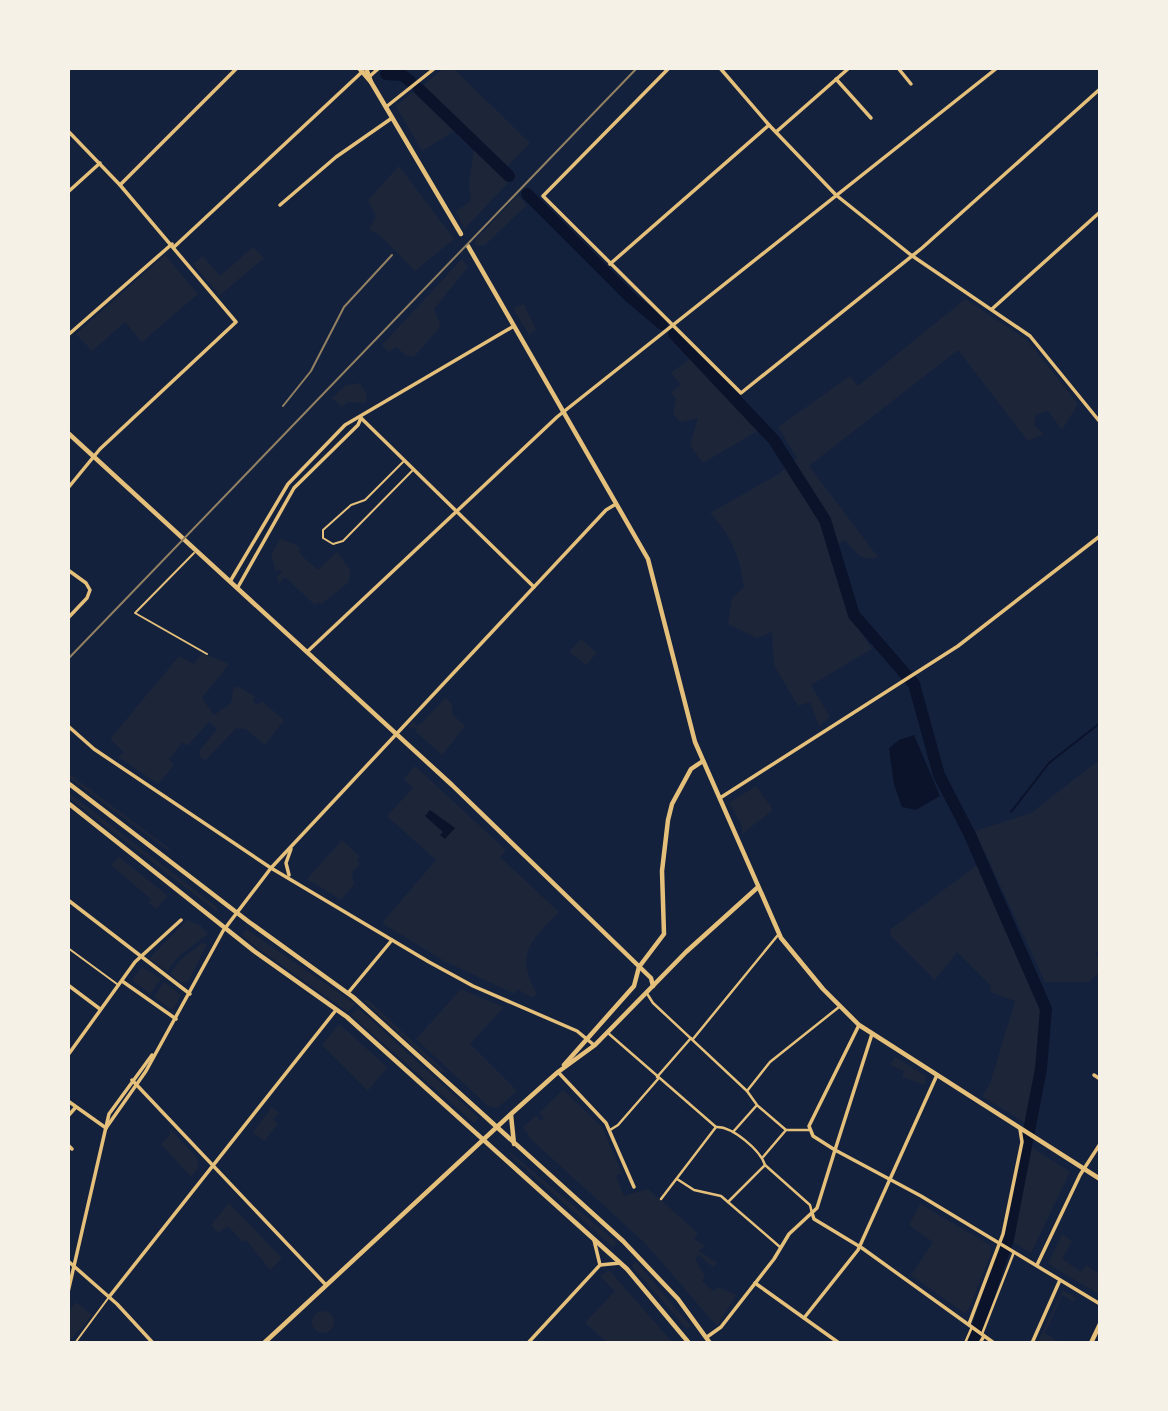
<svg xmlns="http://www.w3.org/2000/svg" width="1168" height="1411" font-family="Overpass,sans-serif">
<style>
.green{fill:#1d2539}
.water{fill:#0b132b}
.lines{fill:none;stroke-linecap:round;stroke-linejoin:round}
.stream{stroke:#0b132b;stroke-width:2}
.river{stroke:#0b132b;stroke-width:12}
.service{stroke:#e5c07b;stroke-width:2}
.pedestrian{stroke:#e5c07b;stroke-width:2.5}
.minor{stroke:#e5c07b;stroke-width:3.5}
.tertiary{stroke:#e5c07b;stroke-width:4.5}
.secondary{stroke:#e5c07b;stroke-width:4.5}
.rail{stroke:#918062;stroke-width:2}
</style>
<rect width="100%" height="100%" fill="#14213d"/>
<g class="green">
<polygon points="444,68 453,68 530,143 505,169 420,88"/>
<polygon points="416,90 456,130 422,151 396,106"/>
<polygon points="474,147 508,183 464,229 456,211 471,201 469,184"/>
<polygon points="399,166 454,239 415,271 380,235 369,230 376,216 368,200"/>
<polygon points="518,195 527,205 485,245 475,246 476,239"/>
<polygon points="253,247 264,258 220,295 193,264 203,256 220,276"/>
<polygon points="165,255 198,294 142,342 125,322 92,351 76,334"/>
<polygon points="462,259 468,267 434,309 440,324 439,328 414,357 407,356 396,347 389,352 382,345"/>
<path d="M965,299L1027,340L1078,404L1062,430L1048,411L1036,415L1034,425L1044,434L1028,441L958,350L809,466L878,557C863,564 853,550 845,540L828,550C838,586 850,619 872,649L811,685L830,717L819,726L810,702L798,706L774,665L772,632L757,638L728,624L732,598L744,587C740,557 731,535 710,513L777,475L797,458L778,427L850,376L858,386Z"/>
<polygon points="524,304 536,330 529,335 513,308"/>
<polygon points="691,358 759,430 703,463 690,445 698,418 680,422 673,414 676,399 671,392 681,385 671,373"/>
<polygon points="360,383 367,395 366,403 347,402 342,407 332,398 346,385"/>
<polygon points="280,539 299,546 300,554 318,570 337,552 350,570 349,582 321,604 318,602 315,605 285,577 279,583 277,577 282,572 279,569 276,572 271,555"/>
<polygon points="581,639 597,653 586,665 569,652"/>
<polygon points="202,653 229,664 202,698 214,715 231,703 233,690 237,686 256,697 253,701 256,704 263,702 284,720 265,745 246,729 236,728 205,761 200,757 200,750 217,729 209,722 187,746 183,742 169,759 174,765 158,784 118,757 124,752 110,739 179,656 194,664"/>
<polygon points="445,698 452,704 452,714 465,726 442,755 415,731 417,728 408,727 414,721 416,726 421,723 419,726"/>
<polygon points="1098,761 1100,950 1095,954 1100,960 1100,972 1089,982 1045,982 975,831 1031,813"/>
<path d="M415,766L506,850L500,857L559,912C532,939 514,955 537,994L533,998L517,989L515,994L444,961L382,923L436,860L387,816L413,788L404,779Z"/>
<polygon points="68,773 167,847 173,854 68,777"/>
<polygon points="756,786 773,810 742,834 742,826 729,803"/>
<polygon points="68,792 218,908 216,911 68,797"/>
<polygon points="342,840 360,857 357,861 360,864 352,873 354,884 341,900 307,879"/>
<polygon points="119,857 168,896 156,909 149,903 151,899 111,865"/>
<polygon points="980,863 1042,1002 1040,1064 1031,1121 1025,1123 982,1096 990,1084 1015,1001 990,992 991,986 957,952 935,980 890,935 891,929"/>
<polygon points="187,920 200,925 208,934 178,957 167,971 149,959"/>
<polygon points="246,929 355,1004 348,1012 255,946 242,935"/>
<polygon points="202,943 207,944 188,982 182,983 170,974 180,960"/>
<polygon points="142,967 161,979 150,994 132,980"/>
<polygon points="164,982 181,995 173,1010 154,997"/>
<polygon points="461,989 504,1007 470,1044 517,1091 497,1108 488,1106 416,1039"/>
<polygon points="367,999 447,1073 441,1072 364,1001"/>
<polygon points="358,1008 479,1118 474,1123 351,1015"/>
<polygon points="339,1024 387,1067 368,1091 322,1045"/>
<polygon points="895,1057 926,1076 925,1085 902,1077 904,1071 890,1065"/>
<polygon points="563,1090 602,1127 622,1173 616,1176 624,1196 648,1189 698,1233 694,1239 705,1246 699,1251 717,1263 713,1267 699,1255 695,1259 705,1276 702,1281 713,1291 719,1287 736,1295 717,1326 645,1243 532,1140 523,1127 536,1116 541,1121 544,1118 539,1113"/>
<polygon points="272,1107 279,1113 273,1120 278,1124 264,1141 253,1132"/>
<polygon points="170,1129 197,1158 198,1168 191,1177 161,1144 170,1135"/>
<polygon points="1030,1146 1070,1172 1031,1253 1011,1241"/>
<polygon points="511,1153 617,1243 613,1247 509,1154"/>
<polygon points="229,1203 282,1258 270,1270 246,1240 243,1242 228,1226 218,1233 211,1225"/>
<polygon points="920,1204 990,1245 991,1253 969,1308 964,1313 911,1275 933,1242 909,1225"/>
<polygon points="1062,1234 1072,1241 1062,1259 1081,1272 1086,1265 1100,1274 1100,1295 1048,1264"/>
<polygon points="636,1262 691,1326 687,1329 632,1266"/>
<polygon points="609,1270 673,1343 608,1343 585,1323 615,1291 600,1276"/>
<polygon points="1063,1290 1076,1298 1074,1302 1062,1295 1045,1333 1060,1343 1037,1343"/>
<polygon points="76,1302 92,1315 68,1343 68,1312"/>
<circle cx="323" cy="1322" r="11"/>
</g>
<g class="water">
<polygon points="914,735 940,796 916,810 902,807 894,785 889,748 899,740"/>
<polygon points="430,810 455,828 445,839 440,835 443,832 425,816"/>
</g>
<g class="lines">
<polyline class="stream" points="1011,812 1049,763 1100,723"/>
<g class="river">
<polyline points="386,74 402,75 410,81"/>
<polyline points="419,89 509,176"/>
<polyline points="527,194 630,297 662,324"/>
<polyline points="674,334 774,440 825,520 854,615 914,684 939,775 969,833 1046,1009 1041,1069 1008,1239 972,1343"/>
</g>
<g class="service">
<polyline points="403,462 365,500 351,505 323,530 323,538 333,544 343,541 412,471"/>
<polyline points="194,553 135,613 207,654"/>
<polyline points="68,948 117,984"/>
<polyline points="75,1343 109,1297"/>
</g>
<g class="pedestrian">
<polyline points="646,992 653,1003 747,1091 757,1105 733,1132"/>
<polyline points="608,1033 716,1127"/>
<polyline points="693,1039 778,935"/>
<polyline points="657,1077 691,1038"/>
<polyline points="747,1091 770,1062 839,1007"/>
<polyline points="758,1106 786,1130 809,1130"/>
<path d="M717,1127C733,1127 760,1150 765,1165L810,1205L812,1213"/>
<polyline points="610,1130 618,1125 658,1079"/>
<polyline points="763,1157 786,1130"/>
<polyline points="677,1179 694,1190 721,1196 780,1247"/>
<polyline points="661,1199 716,1127"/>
<polyline points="728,1202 765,1165"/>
<polyline points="982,1334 1014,1252"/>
<polyline points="965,1343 972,1327"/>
</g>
<g class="minor">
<polyline points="669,68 543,196 741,393 922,248 1100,89"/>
<polyline points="720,68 769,125 836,195 911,255 1030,336 1100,422"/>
<polyline points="898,68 911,84"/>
<polyline points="68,70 70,68"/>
<polyline points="370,76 379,68"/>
<polyline points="836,79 871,118"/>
<polyline points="386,107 435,68"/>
<polyline points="68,131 120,185 236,322 100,449 68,488"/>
<polyline points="776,132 849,68"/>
<polyline points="120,185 237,68"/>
<polyline points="68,192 100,163"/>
<polyline points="280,205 336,157 392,118"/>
<polyline points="174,247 362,72"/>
<polyline points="610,264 769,125"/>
<polyline points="992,309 1100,212"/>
<polyline points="68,335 172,244"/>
<polyline points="361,418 534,587"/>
<polyline points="68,570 86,583 90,590 87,598 68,618"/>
<polyline points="231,580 288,484 345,425 514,326"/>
<polyline points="238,587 294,488 358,425 361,418"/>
<polyline points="308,651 557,417 997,68"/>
<polyline points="68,726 94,749 271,868 429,962 473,986 577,1031 594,1045"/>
<polyline points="720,798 958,646 1100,536"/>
<polyline points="289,875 286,863 291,849"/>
<polyline points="68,900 190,994"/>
<polyline points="122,981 176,1019"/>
<polyline points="68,985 100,1009"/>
<polyline points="348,993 392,940"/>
<polyline points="859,1025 809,1126 813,1136 835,1150 872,1034"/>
<polyline points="68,1055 135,962 181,920"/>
<polyline points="558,1072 606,1123 634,1187"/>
<polyline points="1094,1075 1100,1079"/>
<polyline points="132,1080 326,1285"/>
<polyline points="68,1101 106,1128"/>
<polyline points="68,1116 76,1107"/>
<polyline points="106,1128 146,1071 223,931 271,868 606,510 616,504"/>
<polyline points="68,1145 72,1149"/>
<polyline points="812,1213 814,1219 862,1248 994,1343"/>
<polyline points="594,1240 600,1265"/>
<polyline points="68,1261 117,1304 153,1343"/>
<polyline points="1037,1265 1080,1175 1100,1144"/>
<polyline points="755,1283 839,1343"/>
<polyline points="68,1292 109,1114 152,1055"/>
<polyline points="109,1297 336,1010"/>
<polyline points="804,1318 858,1250 937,1075"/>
<polyline points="969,1324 1003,1234 1022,1142 1020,1129"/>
<polyline points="707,1337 721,1327 774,1259 789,1234 817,1208 835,1150 921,1196 1100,1304"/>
<polyline points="528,1343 600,1265 620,1263"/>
<polyline points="980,1343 984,1336"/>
<polyline points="1032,1343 1060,1280"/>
</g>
<g class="tertiary">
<polyline points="359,68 371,82 461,234"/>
<polyline points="366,68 371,82"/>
<polyline points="468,246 648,559 695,742 781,938 823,989 859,1025 1100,1179"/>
<polyline points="68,433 452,785 651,978 653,986"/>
<polyline points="564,1065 634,986 639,967 664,934 662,871 668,820 672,804 691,769 703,761"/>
<polyline points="511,1115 514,1144"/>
<polyline points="264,1343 511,1114 558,1072 595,1045 686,952 757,888"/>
<polyline points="1091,1343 1100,1324"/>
</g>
<g class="secondary">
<polyline points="68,783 249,922 353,997 623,1241 678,1299 710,1343"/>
<polyline points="68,803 254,951 347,1017 627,1269 689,1343"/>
</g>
<g class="rail">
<polyline points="283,406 311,371 344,307 392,255"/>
<polyline points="68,659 637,68"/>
</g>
</g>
<rect width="1168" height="1411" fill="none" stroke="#f6f1e7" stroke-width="140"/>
</svg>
